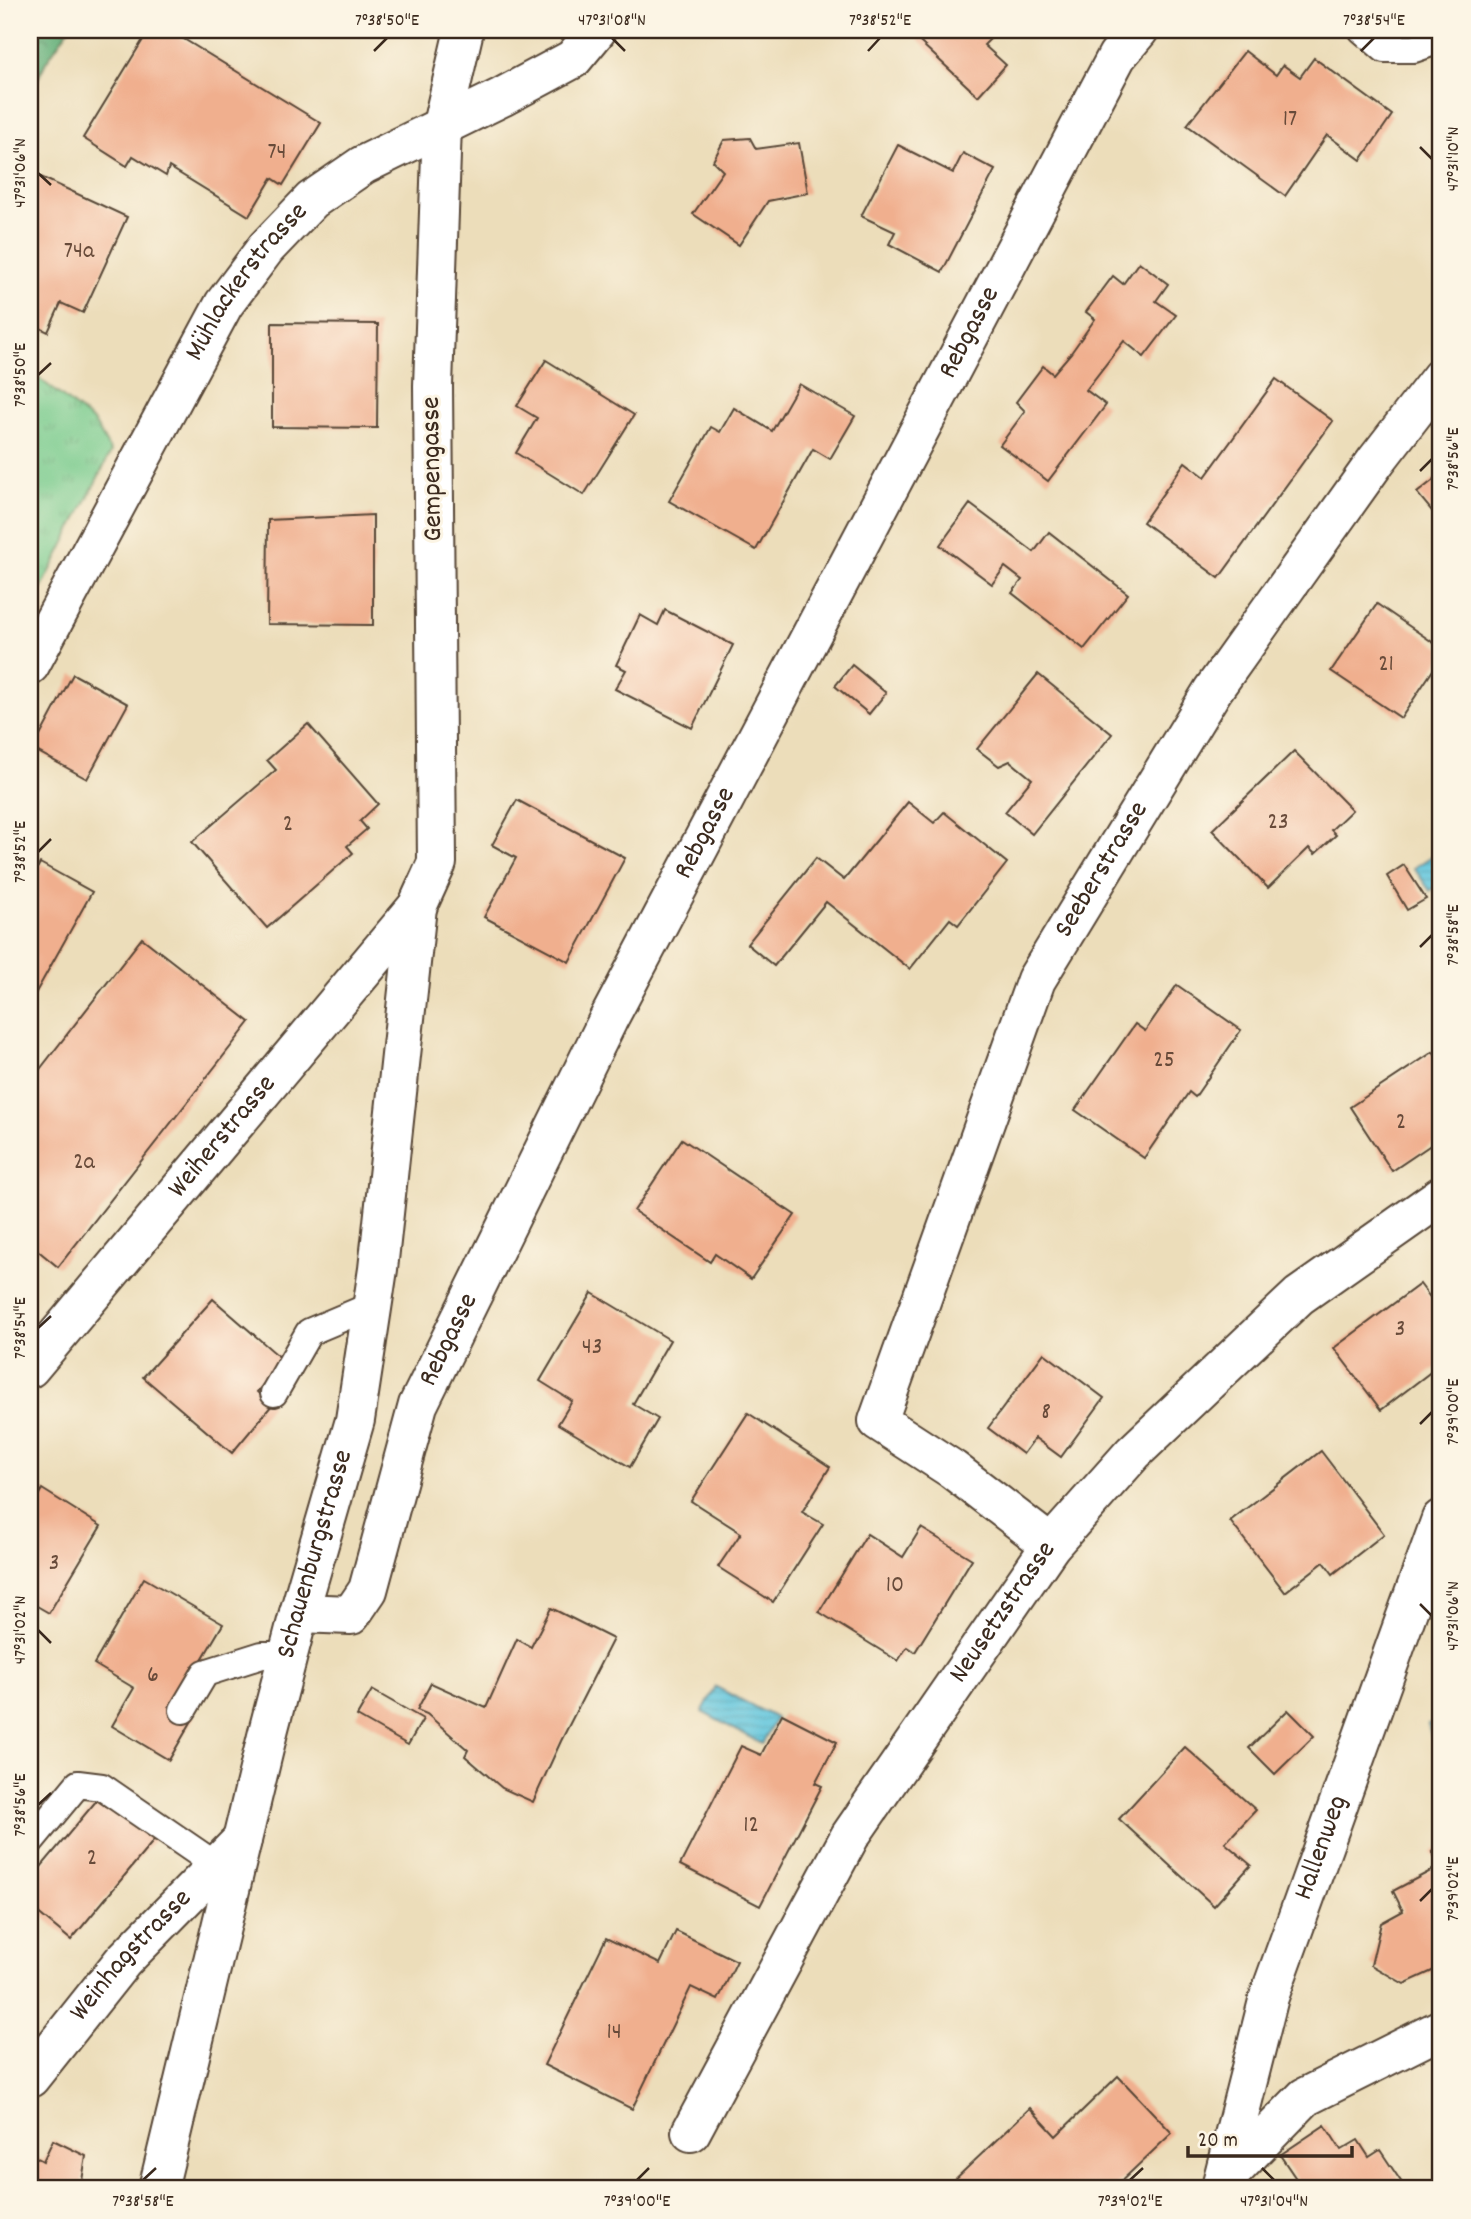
<svg xmlns="http://www.w3.org/2000/svg" width="1471" height="2219" font-family="Dekko,sans-serif">
<style>
.grass{fill:url(#grass-tufts);stroke:#5a7a56;stroke-width:2}
.forest{fill:url(#forest-crowns);stroke:#4e6c4b;stroke-width:2}
.water{fill:url(#water-rules);stroke:#4e787e;stroke-width:2}
.building{fill:#f0af8e}
.lines{fill:none;stroke-linecap:round;stroke-linejoin:round}
.lane-casing{stroke:#564535;stroke-width:30}
.street-casing{stroke:#564535;stroke-width:42}
.lane{stroke:#fff;stroke-width:26}
.street{stroke:#fff;stroke-width:38}
.ticks{fill:none;stroke:#3b2a1e;stroke-width:2.5}
.labels{text-anchor:middle;dominant-baseline:central;stroke-width:6;stroke-linejoin:round;paint-order:stroke}
.number-label{font-size:24px;fill:#684b3a}
.street-label{font-size:28px;fill:#3b2a1e;stroke:#fcf5e5}
.neatline{fill:none;stroke:#3b2a1e;stroke-width:2.5}
.ticks-label{font-size:18px;text-anchor:middle;fill:#3b2a1e}
</style>
<defs>
<pattern id="grass-tufts" width="24" height="20" patternUnits="userSpaceOnUse" patternTransform="scale(1.75)"><rect width="24" height="20" fill="#78cb8d"/><path d="M3 7l-1-3M5 7V3M7 7l1-3M15 17l-1-3M17 17v-4M19 17l1-3" fill="none" stroke="#69ae79"/></pattern>
<pattern id="forest-crowns" width="20" height="18" patternUnits="userSpaceOnUse" patternTransform="scale(1.75)"><rect width="20" height="18" fill="#62af78"/><path d="M2 6a3 3 0 1 1 6 0M12 15a3 3 0 1 1 6 0" fill="none" stroke="#528f62"/></pattern>
<pattern id="water-rules" width="6" height="5" patternUnits="userSpaceOnUse" patternTransform="scale(1.75)"><rect width="6" height="5" fill="#61c6de"/><path d="M0 2.5h6" fill="none" stroke="#55aabe"/></pattern>
</defs>
<rect width="100%" height="100%" fill="#fcf5e5"/>
<filter id="ink" filterUnits="userSpaceOnUse"><feTurbulence type="fractalNoise" baseFrequency=".0143" numOctaves="2"/><feDisplacementMap in="SourceGraphic" scale="14" xChannelSelector="R" yChannelSelector="G"/><feConvolveMatrix kernelMatrix="1 2 1 2 8 2 1 2 1" color-interpolation-filters="sRGB"/></filter>
<filter id="wash" filterUnits="userSpaceOnUse"><feTurbulence type="fractalNoise" baseFrequency=".00686" numOctaves="4" result="noise"/><feDisplacementMap in="SourceGraphic" scale="28" xChannelSelector="R" yChannelSelector="G"/><feGaussianBlur stdDeviation="1.57" result="paint"/><feColorMatrix in="noise" values="0 0 0 0 0 0 0 0 0 0 0 0 0 0 0 0 0 1.4 0 .05"/><feComposite in="paint" operator="in"/></filter>
<g filter="url(#wash)">
<rect width="100%" height="100%" fill="#ecddba"/>
<polygon class="grass" points="30,371 94,422 111,452 30,611"/>
<polygon class="forest" points="30,30 68,30 46,62 30,95"/>
<g class="water">
<polygon points="1441,850 1441,884 1430,891 1414,868"/>
<polygon points="716,1687 776,1718 762,1744 702,1712"/>
<polygon points="1441,1720 1441,1769 1428,1724"/>
</g>
<g id="blocks">
<g class="building">
<polygon points="149,30 169,30 321,123 283,185 272,178 249,216 169,167 166,176 133,156 127,166 83,138"/>
<polygon points="907,30 999,30 984,45 1006,65 978,96"/>
<polygon points="1245,51 1276,75 1283,65 1300,77 1314,58 1392,115 1361,160 1327,135 1285,196 1187,125"/>
<polygon points="750,138 756,149 799,143 808,193 768,201 739,245 693,214 723,171 713,161 724,140"/>
<polygon points="898,145 953,173 963,153 995,170 942,272 889,244 895,232 861,216"/>
<polygon points="30,172 127,217 83,313 61,303 48,332 30,323"/>
<polygon points="1139,262 1168,284 1156,301 1176,315 1144,357 1124,341 1086,390 1106,405 1048,481 1000,445 1025,411 1016,402 1043,366 1053,374 1071,353 1095,319 1086,312 1113,276 1123,284"/>
<polygon points="272,323 378,324 377,428 272,427"/>
<polygon points="546,360 634,415 584,495 516,453 537,418 517,406"/>
<polygon points="1276,379 1333,421 1219,578 1143,522 1185,462 1205,477"/>
<polygon points="799,384 855,416 830,459 813,449 756,550 669,501 711,427 720,432 734,408 772,431"/>
<polygon points="1441,474 1441,522 1417,493"/>
<polygon points="970,504 1034,552 1049,532 1128,594 1084,649 1012,593 1022,580 1005,567 992,584 940,545"/>
<polygon points="373,515 373,625 267,624 268,520"/>
<polygon points="1377,604 1441,648 1441,658 1401,718 1331,671"/>
<polygon points="665,610 733,645 692,728 615,689 626,670 616,665 640,615 658,625"/>
<polygon points="852,665 886,693 869,714 835,686"/>
<polygon points="73,674 128,704 87,779 33,749"/>
<polygon points="1038,674 1112,734 1032,834 1005,812 1032,779 1010,761 999,766 977,749"/>
<polygon points="308,724 378,804 360,821 367,829 347,846 353,853 267,928 192,842 276,770 267,760"/>
<polygon points="1294,751 1352,810 1331,830 1336,835 1315,854 1309,848 1268,888 1212,830"/>
<polygon points="517,800 625,858 569,962 484,917 516,858 492,845"/>
<polygon points="908,802 934,823 944,812 1007,863 958,925 950,919 910,969 826,902 774,966 747,944 816,858 844,880"/>
<polygon points="40,863 92,892 30,1003 30,882"/>
<polygon points="1404,865 1426,899 1407,910 1387,876"/>
<polygon points="142,938 250,1022 58,1267 30,1244 30,1082"/>
<polygon points="1177,985 1241,1030 1195,1097 1189,1092 1144,1158 1075,1110 1135,1024 1145,1031"/>
<polygon points="1433,1052 1441,1064 1441,1138 1392,1171 1350,1107"/>
<polygon points="682,1139 795,1215 751,1279 715,1254 710,1262 634,1211"/>
<polygon points="1420,1284 1441,1312 1441,1364 1381,1410 1334,1348"/>
<polygon points="592,1293 670,1340 633,1404 658,1419 630,1467 558,1424 572,1401 540,1381"/>
<polygon points="213,1299 283,1360 257,1392 272,1405 232,1453 143,1377"/>
<polygon points="1044,1353 1104,1398 1061,1457 1035,1438 1023,1454 988,1428"/>
<polygon points="748,1413 830,1467 802,1512 823,1524 773,1602 718,1567 741,1533 691,1501"/>
<polygon points="1321,1451 1384,1534 1333,1574 1324,1562 1285,1592 1230,1521"/>
<polygon points="42,1489 101,1526 49,1613 30,1602 30,1510"/>
<polygon points="921,1528 972,1559 915,1652 907,1647 898,1661 819,1612 867,1534 903,1557"/>
<polygon points="144,1578 223,1624 175,1705 194,1717 169,1760 112,1726 134,1688 94,1664"/>
<polygon points="551,1608 613,1639 561,1741 533,1802 502,1788 465,1756 468,1750 427,1714 417,1710 431,1683 486,1708 517,1639 531,1647"/>
<polygon points="372,1690 423,1719 408,1745 357,1716"/>
<polygon points="1288,1710 1314,1736 1275,1774 1249,1748"/>
<polygon points="782,1714 837,1742 815,1783 822,1786 760,1906 680,1865 741,1746 761,1755"/>
<polygon points="1185,1747 1256,1810 1225,1843 1251,1865 1214,1906 1119,1819"/>
<polygon points="102,1794 155,1839 71,1940 30,1906 30,1880"/>
<polygon points="1441,1847 1441,1967 1404,1984 1371,1965 1381,1923 1403,1911 1393,1891 1440,1866 1432,1852"/>
<polygon points="676,1931 737,1961 718,2000 691,1987 632,2109 544,2065 606,1938 660,1964"/>
<polygon points="1118,2076 1172,2133 1113,2189 953,2189 949,2185 1030,2108 1056,2136"/>
<polygon points="1325,2125 1341,2150 1358,2140 1369,2157 1380,2150 1404,2186 1399,2189 1296,2189 1301,2186 1280,2155"/>
<polygon points="53,2140 86,2156 82,2181 99,2189 30,2189 30,2164 34,2156 43,2161"/>
</g>
</g>
</g>
<g filter="url(#ink)">
<use href="#blocks" fill-opacity="0" stroke="#564535" stroke-width="2"/>
<g class="lines">
<g class="lane-casing">
<g id="lane">
<polyline points="1362,30 1384,49 1414,49 1434,42"/>
<polyline points="274,1393 309,1332 373,1305"/>
<polyline points="183,1710 205,1673 262,1655 289,1655"/>
<polyline points="30,1842 78,1784 102,1787 217,1866"/>
</g>
</g>
<g class="street-casing">
<g id="street">
<path id="s1" d="M30,665L224,304L266,248L312,200L363,165L502,97L573,59L597,30"/>
<path id="s2" d="M30,1368L417,907L437,863L433,386L442,125L464,30"/>
<path id="s3" d="M1051,1545L952,1469L878,1421L1036,980L1213,690L1376,461L1441,377"/>
<path id="s4" d="M299,1613L351,1615L368,1590L418,1405L608,1020L1117,56L1139,30"/>
<path id="s5" d="M30,2078L123,1961L242,1840"/>
<path id="s6" d="M691,2132L850,1836L1051,1545L1133,1453L1299,1296L1441,1196"/>
<polyline points="1223,2181 1305,2097 1441,2029"/>
<path id="s7" d="M1222,2183L1269,1997L1441,1519"/>
<path id="s8" d="M158,2189L269,1728L299,1613L355,1420L378,1269L417,907"/>
</g>
</g>
<use href="#lane" class="lane"/>
<use href="#street" class="street"/>
</g>
</g>
<path class="ticks" d="M612,38L625,51M374,51L387,38M868,51L880,38M1361,51L1374,38M1420,147L1432,159M38,173L51,185M38,375L51,363M1420,471L1432,459M38,852L51,839M1420,947L1432,935M38,1328L51,1316M1420,1424L1432,1412M1420,1604L1432,1616M38,1630L51,1643M38,1805L51,1793M1420,1901L1432,1889M1262,2168L1274,2180M143,2180L156,2168M637,2180L649,2168M1130,2180L1143,2168"/>
<g class="labels">
<g class="number-label">
<text x="1290" y="120">17</text>
<text x="277" y="153">74</text>
<text x="79" y="252">74a</text>
<text x="1386" y="665">21</text>
<text x="1278" y="823">23</text>
<text x="288" y="825">2</text>
<text x="1164" y="1061">25</text>
<text x="1401" y="1123">2</text>
<text x="84" y="1163">2a</text>
<text x="1400" y="1330">3</text>
<text x="592" y="1348">43</text>
<text x="1046" y="1413">8</text>
<text x="54" y="1564">3</text>
<text x="895" y="1586">10</text>
<text x="153" y="1676">6</text>
<text x="751" y="1826">12</text>
<text x="92" y="1859">2</text>
<text x="614" y="2033">14</text>
</g>
<g class="street-label">
<text stroke="none"><textPath href="#s1" startOffset="441">Mühlackerstrasse</textPath></text>
<text stroke="none"><textPath href="#s4" startOffset="1480">Rebgasse</textPath></text>
<text transform="translate(434 469) rotate(-91)">Gempengasse</text>
<text stroke="none"><textPath href="#s4" startOffset="914">Rebgasse</textPath></text>
<text stroke="none"><textPath href="#s3" startOffset="810">Seeberstrasse</textPath></text>
<text stroke="none"><textPath href="#s2" startOffset="301">Weiherstrasse</textPath></text>
<text stroke="none"><textPath href="#s4" startOffset="346">Rebgasse</textPath></text>
<text stroke="none"><textPath href="#s8" startOffset="654">Schauenburgstrasse</textPath></text>
<text stroke="none"><textPath href="#s6" startOffset="607">Neusetzstrasse</textPath></text>
<text stroke="none"><textPath href="#s7" startOffset="350">Hallenweg</textPath></text>
<text stroke="none"><textPath href="#s5" startOffset="159">Weinhagstrasse</textPath></text>
</g>
</g>
<rect width="1471" height="2219" fill="none" stroke="#fcf5e5" stroke-width="77"/>
<path d="M1188 2146v10h164v-10" fill="none" stroke="#3b2a1e" stroke-width="3.5"/>
<text x="1198" y="2146" font-size="21" fill="#3b2a1e" stroke="#fcf5e5" stroke-width="5" paint-order="stroke">20 m</text>
<rect x="38" y="38" width="1394" height="2142" class="neatline"/>
<g class="ticks-label">
<text x="387" y="25">7°38'50"E</text>
<text x="612" y="25">47°31'08"N</text>
<text x="880" y="25">7°38'52"E</text>
<text x="1374" y="25">7°38'54"E</text>
<text transform="translate(1452 159) rotate(-90)" y="6">47°31'10"N</text>
<text transform="translate(19 173) rotate(-90)" y="6">47°31'06"N</text>
<text transform="translate(19 375) rotate(-90)" y="6">7°38'50"E</text>
<text transform="translate(1452 459) rotate(-90)" y="6">7°38'56"E</text>
<text transform="translate(19 852) rotate(-90)" y="6">7°38'52"E</text>
<text transform="translate(1452 935) rotate(-90)" y="6">7°38'58"E</text>
<text transform="translate(19 1328) rotate(-90)" y="6">7°38'54"E</text>
<text transform="translate(1452 1412) rotate(-90)" y="6">7°39'00"E</text>
<text transform="translate(1452 1616) rotate(-90)" y="6">47°31'06"N</text>
<text transform="translate(19 1630) rotate(-90)" y="6">47°31'02"N</text>
<text transform="translate(19 1805) rotate(-90)" y="6">7°38'56"E</text>
<text transform="translate(1452 1889) rotate(-90)" y="6">7°39'02"E</text>
<text x="143" y="2206">7°38'58"E</text>
<text x="637" y="2206">7°39'00"E</text>
<text x="1130" y="2206">7°39'02"E</text>
<text x="1274" y="2206">47°31'04"N</text>
</g>
</svg>
